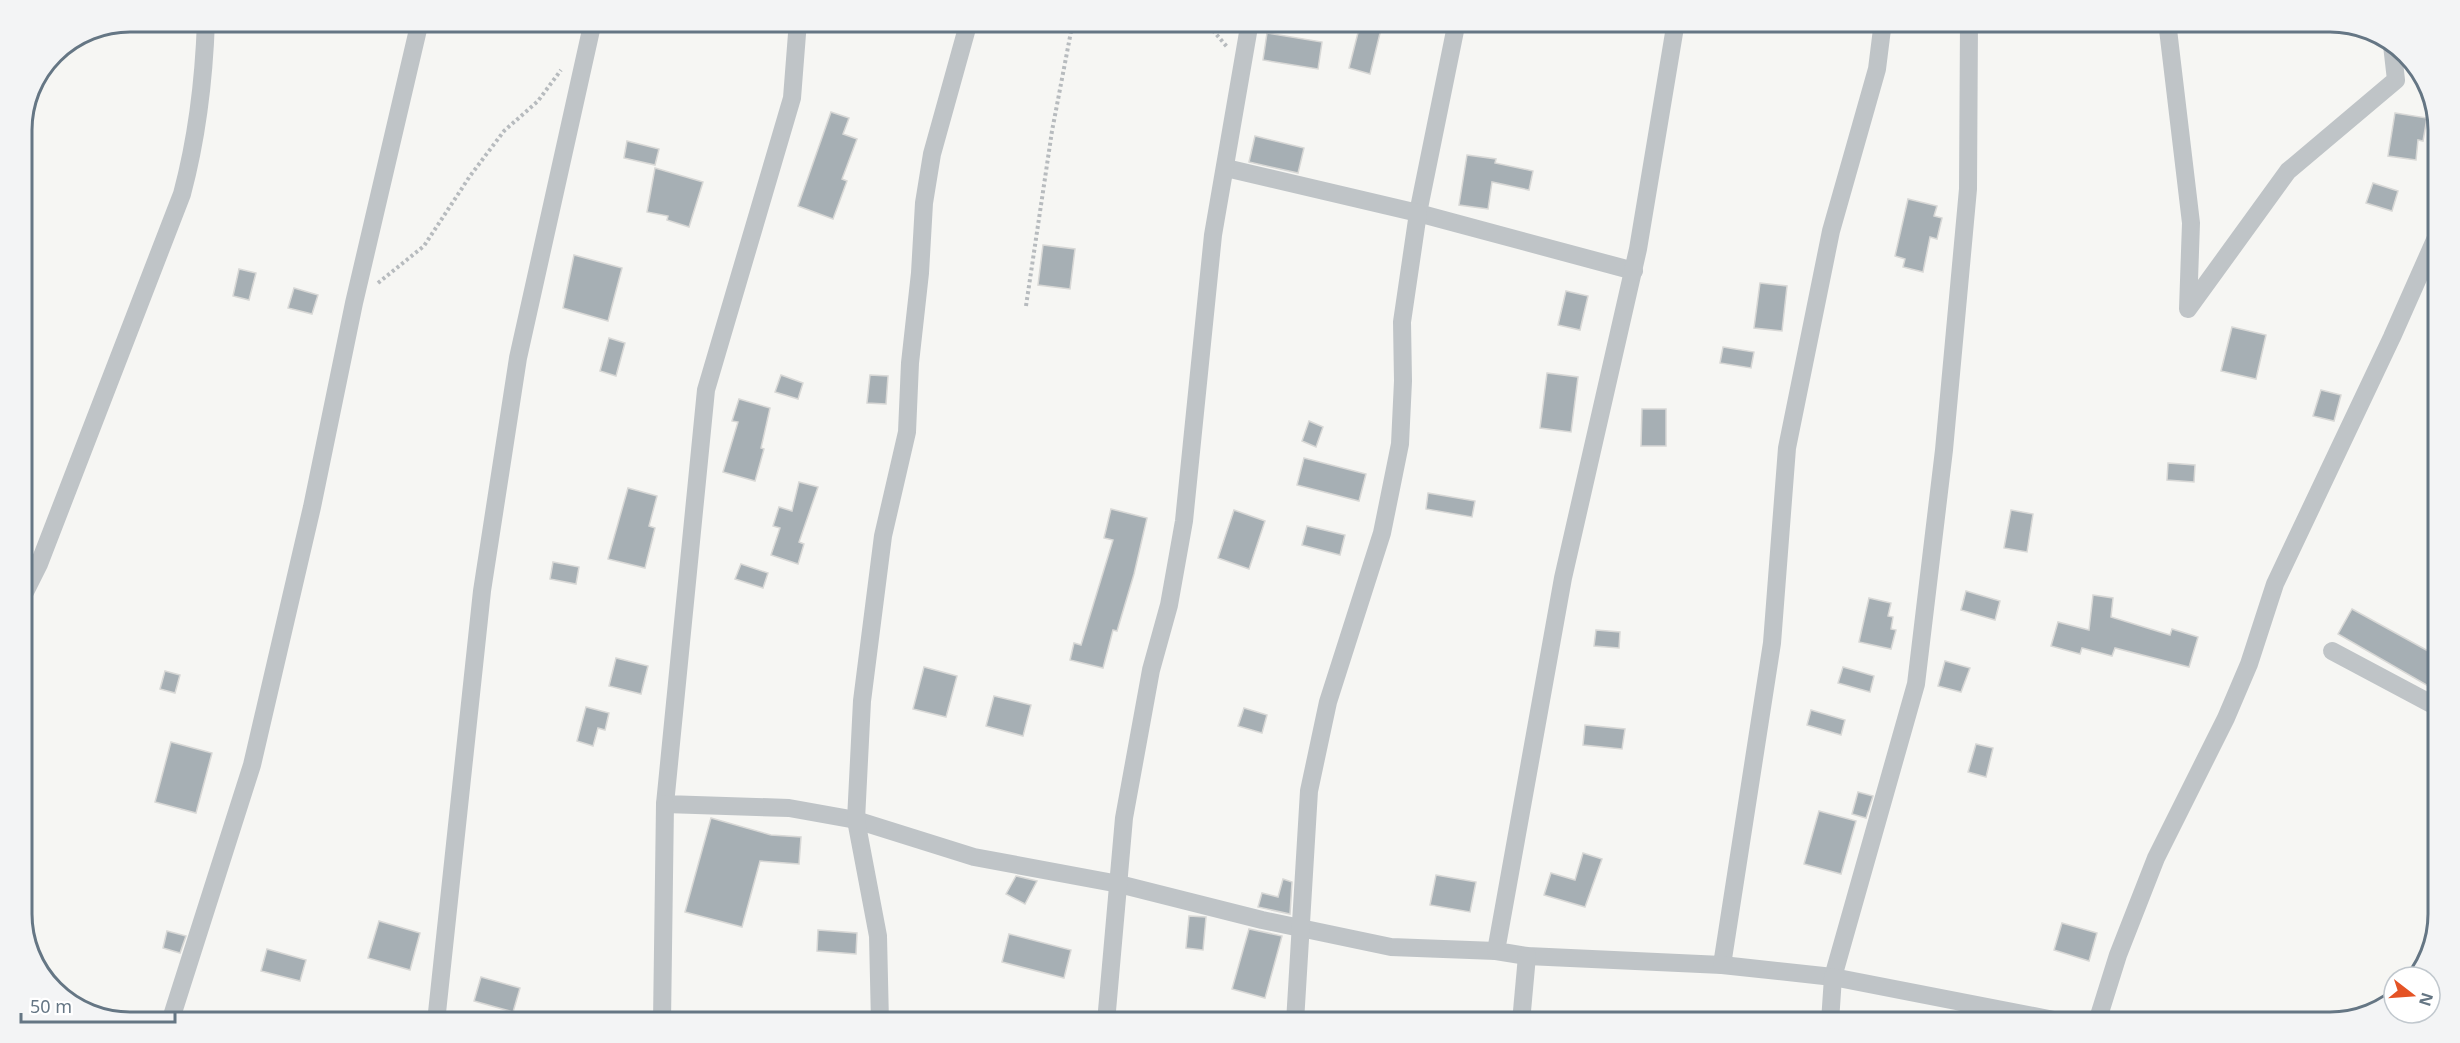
<svg xmlns="http://www.w3.org/2000/svg" width="2460" height="1043" font-family="'Noto Sans',sans-serif">
<style>
.building{fill:#a6afb4;stroke:#d8d8d6;stroke-width:1.5}
.lines{fill:none;stroke-linecap:round;stroke-linejoin:round}
.path{stroke:#b7bbbe;stroke-width:4;stroke-dasharray:3 3;stroke-linecap:butt}
.street{stroke:#bfc4c7;stroke-width:18}
.rim{fill:none;stroke:#657684;stroke-width:3}
</style>
<rect width="100%" height="100%" fill="#f6f6f3"/>
<g class="building">
<polygon points="1361,21 1383,21 1370,74 1349,68"/>
<polygon points="1267,33 1322,42 1318,69 1263,60"/>
<polygon points="831,112 849,118 843,134 857,139 842,179 847,181 833,219 798,206"/>
<polygon points="2395,113 2427,118 2423,141 2418,140 2416,160 2388,156"/>
<polygon points="1255,136 1304,148 1298,173 1249,162"/>
<polygon points="627,141 659,149 655,165 624,158"/>
<polygon points="1467,155 1496,159 1495,163 1533,171 1529,190 1492,182 1488,209 1459,205"/>
<polygon points="655,168 703,182 689,227 667,220 668,216 647,212"/>
<polygon points="2373,183 2398,191 2392,211 2366,203"/>
<polygon points="1908,199 1937,206 1934,216 1942,218 1937,239 1930,237 1923,272 1903,267 1905,259 1895,256"/>
<polygon points="1043,245 1075,249 1070,289 1038,285"/>
<polygon points="574,255 622,268 608,321 563,308"/>
<polygon points="239,269 256,273 249,300 233,296"/>
<polygon points="1760,283 1787,286 1782,331 1754,328"/>
<polygon points="294,288 318,295 312,314 288,308"/>
<polygon points="1566,291 1588,296 1580,330 1558,325"/>
<polygon points="2232,327 2266,335 2256,379 2221,371"/>
<polygon points="609,338 625,343 616,376 600,371"/>
<polygon points="1723,347 1754,352 1751,368 1720,363"/>
<polygon points="1547,373 1578,377 1571,432 1540,428"/>
<polygon points="781,375 803,383 798,399 775,392"/>
<polygon points="870,375 888,376 886,404 867,403"/>
<polygon points="2321,390 2341,395 2334,421 2313,416"/>
<polygon points="739,399 770,408 761,448 764,449 755,481 723,472 738,422 732,421"/>
<polygon points="1642,409 1666,409 1666,446 1641,446"/>
<polygon points="1309,421 1323,427 1316,447 1302,441"/>
<polygon points="1304,458 1366,474 1359,501 1297,485"/>
<polygon points="2168,463 2195,465 2194,482 2167,480"/>
<polygon points="799,482 818,487 799,542 804,544 798,564 771,555 780,528 773,526 779,507 792,511"/>
<polygon points="628,488 657,496 649,526 655,528 645,568 608,559"/>
<polygon points="1428,493 1475,501 1472,517 1426,509"/>
<polygon points="1111,509 1147,518 1134,574 1117,631 1113,630 1103,668 1070,660 1074,643 1081,645 1113,540 1104,538"/>
<polygon points="1234,510 1265,521 1249,569 1218,558"/>
<polygon points="2011,510 2033,514 2027,552 2004,548"/>
<polygon points="1307,526 1345,535 1340,555 1302,545"/>
<polygon points="553,562 579,567 576,584 550,579"/>
<polygon points="741,564 768,573 763,588 735,579"/>
<polygon points="1966,591 2000,601 1995,620 1961,610"/>
<polygon points="2093,595 2113,598 2111,617 2170,635 2172,629 2198,637 2189,667 2115,648 2112,656 2082,648 2080,654 2051,646 2058,622 2089,630"/>
<polygon points="1869,598 1891,603 1888,616 1893,617 1891,629 1896,630 1891,649 1859,642"/>
<polygon points="2352,609 2439,657 2439,672 2430,687 2338,634"/>
<polygon points="1596,630 1620,632 1619,648 1594,646"/>
<polygon points="616,658 648,666 641,694 609,686"/>
<polygon points="1945,661 1970,668 1961,692 1938,686"/>
<polygon points="924,667 957,676 946,717 913,709"/>
<polygon points="1843,667 1874,676 1870,692 1838,683"/>
<polygon points="165,671 180,675 175,693 160,689"/>
<polygon points="994,696 1031,705 1023,736 986,726"/>
<polygon points="586,707 609,713 605,730 598,728 593,746 577,741"/>
<polygon points="1244,708 1267,715 1262,733 1238,726"/>
<polygon points="1811,710 1845,720 1841,735 1807,725"/>
<polygon points="1585,725 1625,729 1622,749 1583,745"/>
<polygon points="171,742 212,753 196,813 155,802"/>
<polygon points="1976,744 1993,748 1986,777 1968,772"/>
<polygon points="1858,792 1873,796 1866,818 1852,814"/>
<polygon points="1819,811 1856,821 1841,874 1804,864"/>
<polygon points="711,818 771,835 801,837 799,864 760,861 742,927 685,912"/>
<polygon points="1583,853 1602,859 1585,907 1544,895 1551,873 1575,880"/>
<polygon points="1436,875 1476,882 1470,912 1430,905"/>
<polygon points="1016,876 1037,881 1025,904 1006,894"/>
<polygon points="1283,879 1292,882 1290,914 1258,907 1262,893 1278,897"/>
<polygon points="1189,916 1206,917 1203,950 1186,948"/>
<polygon points="379,921 420,933 410,970 368,958"/>
<polygon points="2062,923 2097,933 2089,961 2054,950"/>
<polygon points="1249,929 1282,936 1265,998 1232,989"/>
<polygon points="818,930 857,933 856,954 817,951"/>
<polygon points="167,931 186,936 180,953 163,948"/>
<polygon points="1009,934 1071,950 1064,978 1002,962"/>
<polygon points="267,949 306,960 300,981 261,971"/>
<polygon points="481,977 520,988 513,1012 474,1001"/>
</g>
<g class="lines">
<g class="path">
<polyline points="1205,21 1228,48"/>
<polyline points="378,283 424,246 470,176 504,131 538,101 561,70"/>
<polyline points="1026,306 1052,131 1073,21"/>
</g>
<g class="street">
<polyline points="798,21 792,98 706,390 665,804 789,808 856,820 974,857 1119,884 1262,920 1391,947 1496,951"/>
<polyline points="1457,21 1418,213 1634,271"/>
<polyline points="1676,21 1638,249 1563,578 1496,951 1527,956 1722,965 1772,643 1787,448 1831,231 1877,69 1883,21"/>
<polyline points="2167,21 2191,223 2188,309 2288,171 2396,80 2392,45"/>
<polyline points="1226,168 1418,213 1402,322 1403,381 1400,444 1382,533 1328,702 1309,791 1295,1022"/>
<path d="M21,600L39,564L182,194C197,138 204,79 206,21"/>
<polyline points="2332,651 2439,708"/>
<polyline points="1722,965 1833,977 1916,684 1944,450 1968,189 1969,21"/>
<polyline points="170,1022 252,765 312,507 354,303 420,21"/>
<polyline points="436,1022 482,591 518,358 593,21"/>
<polyline points="662,1022 665,804"/>
<polyline points="880,1022 878,936 856,820 862,701 883,536 907,432 910,363 920,273 924,203 932,154 969,21"/>
<polyline points="1106,1022 1124,818 1151,670 1169,605 1184,521 1213,235 1250,21"/>
<polyline points="1521,1022 1527,956"/>
<polyline points="1830,1022 1833,977 2064,1022"/>
<polyline points="2097,1022 2118,955 2156,858 2226,718 2249,664 2275,584 2392,337 2439,231"/>
</g>
</g>
<path d="M0 0H2460V1043H0ZM130 32H2330A98 98 0 0 1 2428 130V914A98 98 0 0 1 2330 1012H130A98 98 0 0 1 32 914V130A98 98 0 0 1 130 32Z" fill="#f3f4f5" fill-rule="evenodd"/>
<path class="rim" d="M130 32H2330A98 98 0 0 1 2428 130V914A98 98 0 0 1 2330 1012H130A98 98 0 0 1 32 914V130A98 98 0 0 1 130 32Z"/>
<g transform="translate(2412 995) rotate(107)"><circle r="28" fill="#ffffff" stroke="#c1c8ce" stroke-width="1.5"/>
<path d="M0-4.5L10 22L0 15L-10 22Z" fill="#e45325"/>
<text y="-9" font-size="16" font-weight="bold" text-anchor="middle" fill="#657684">N</text>
</g>
<path d="M21 1013v9h154v-9" fill="none" stroke="#657684" stroke-width="3"/>
<text x="30" y="1013" font-size="18" fill="#657684" stroke="#ffffff" stroke-width="4.5" paint-order="stroke">50 m</text>
</svg>
